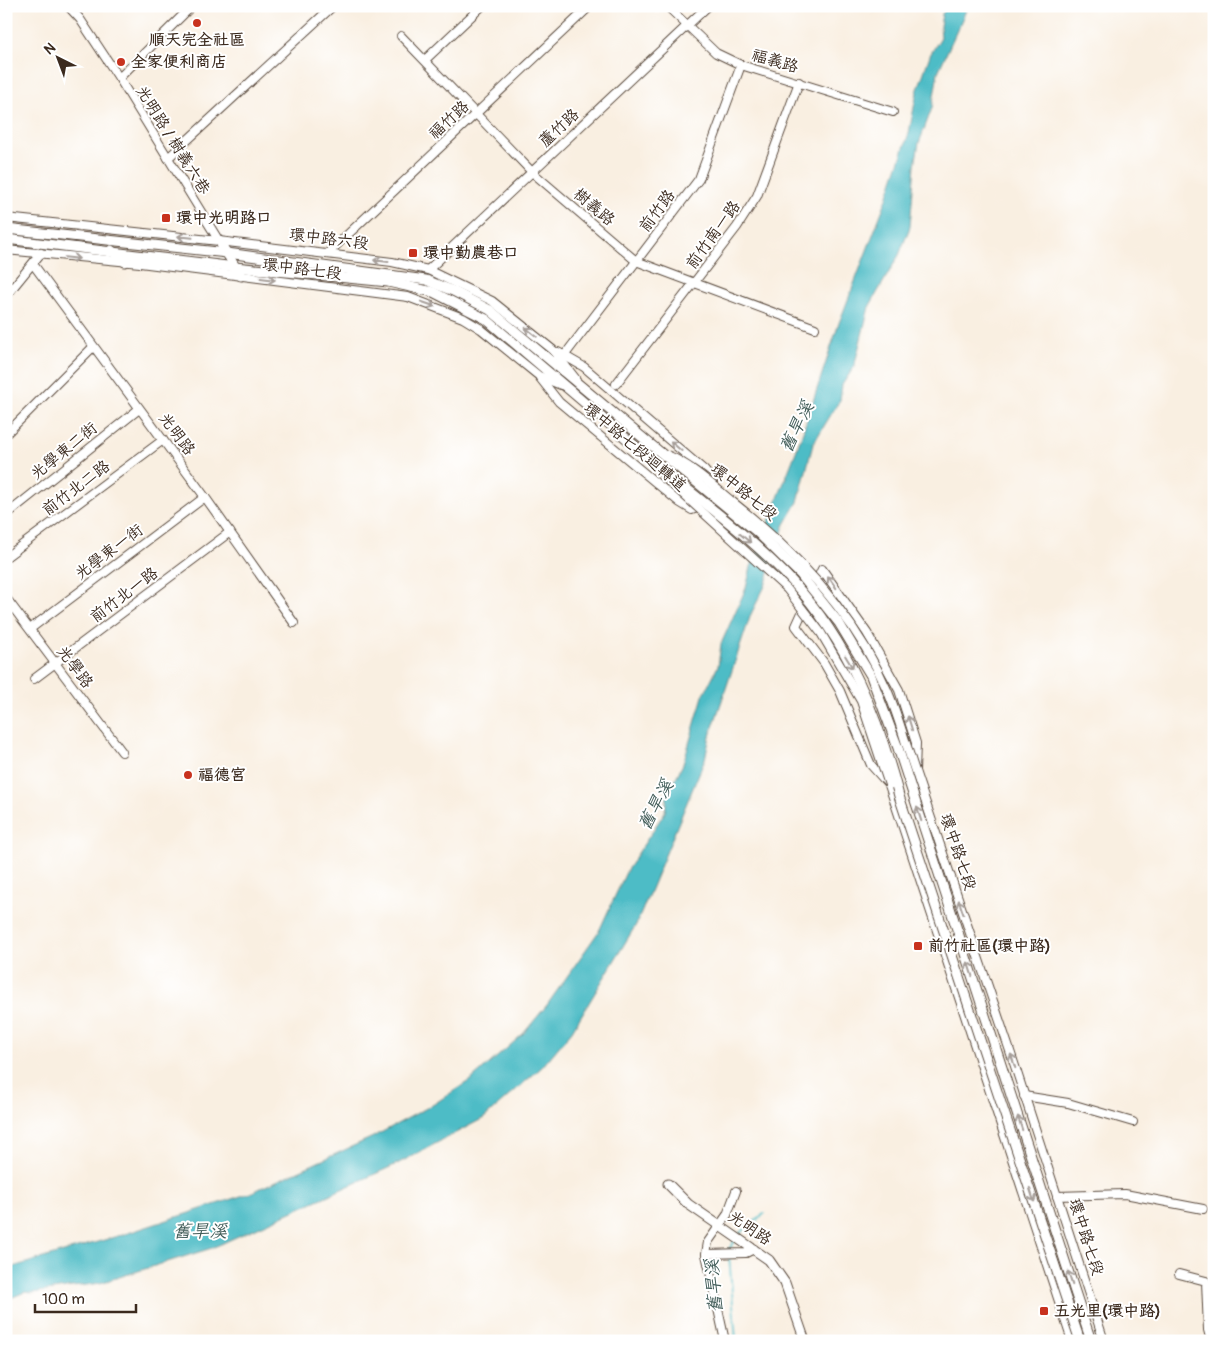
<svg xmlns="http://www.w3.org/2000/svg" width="1220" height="1347" font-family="Pangolin,'LXGW WenKai TC',sans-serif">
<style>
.water{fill:#4ebcc6;stroke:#447372}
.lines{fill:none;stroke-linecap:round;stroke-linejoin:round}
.stream{stroke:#4ebcc6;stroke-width:2}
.minor-casing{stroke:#58483b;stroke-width:10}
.tertiary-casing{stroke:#58483b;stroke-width:11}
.minor{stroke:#fff;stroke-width:8}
.tertiary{stroke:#fff;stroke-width:9}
.minor-bridge-casing{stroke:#58483b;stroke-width:10;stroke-linecap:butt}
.tertiary-bridge-casing{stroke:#58483b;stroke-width:11;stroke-linecap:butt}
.minor-bridge{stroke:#fff;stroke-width:8}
.tertiary-bridge{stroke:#fff;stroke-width:9}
.oneway{stroke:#a79f9a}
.poi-dot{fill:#c8321e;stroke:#fff;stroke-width:2}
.labels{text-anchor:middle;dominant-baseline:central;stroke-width:4;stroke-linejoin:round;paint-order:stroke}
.poi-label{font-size:16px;font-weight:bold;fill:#3b2a1e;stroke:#fff;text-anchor:start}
.street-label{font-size:16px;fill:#3b2a1e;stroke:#fff}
.water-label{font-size:18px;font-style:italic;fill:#425d59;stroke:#fff}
</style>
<rect width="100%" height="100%" fill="#fff"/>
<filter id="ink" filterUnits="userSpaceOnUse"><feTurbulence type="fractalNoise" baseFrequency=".02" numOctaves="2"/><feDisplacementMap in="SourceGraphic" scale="10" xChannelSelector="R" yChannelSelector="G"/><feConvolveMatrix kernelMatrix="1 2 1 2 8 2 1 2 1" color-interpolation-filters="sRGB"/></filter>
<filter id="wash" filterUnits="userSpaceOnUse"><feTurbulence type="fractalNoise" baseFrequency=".0096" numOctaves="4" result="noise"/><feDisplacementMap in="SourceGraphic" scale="20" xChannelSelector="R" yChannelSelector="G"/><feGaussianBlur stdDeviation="1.12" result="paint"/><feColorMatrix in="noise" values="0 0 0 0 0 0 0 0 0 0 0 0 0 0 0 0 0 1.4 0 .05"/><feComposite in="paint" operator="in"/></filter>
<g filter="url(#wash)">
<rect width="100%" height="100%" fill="#f9efe1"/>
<polygon class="water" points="948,6 968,6 938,72 932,108 919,143 915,165 910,227 899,255 869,307 854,367 842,385 840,400 813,444 798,502 784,526 765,586 751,614 710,736 705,759 637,923 572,1031 542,1067 484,1118 397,1164 212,1248 100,1283 32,1293 25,1292 6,1300 6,1269 128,1233 250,1193 373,1137 434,1104 472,1079 523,1034 547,1005 599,931 627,870 665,812 667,795 683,764 703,696 718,666 721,644 746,588 751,567 797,449 839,323 887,198 909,133 917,92 930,55 941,37 940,26 942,14"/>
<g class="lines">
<g class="stream">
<polyline points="739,1234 764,1214"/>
<polyline points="728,1251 735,1240"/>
<polyline points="729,1256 736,1341"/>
</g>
</g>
</g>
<g filter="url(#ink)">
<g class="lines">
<g class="minor-casing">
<g id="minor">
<polyline points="68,6 80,19 119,78 219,241"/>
<polyline points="667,6 716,53 741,65 893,112"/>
<polyline points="401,36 532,172 636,261 815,328"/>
<polyline points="426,59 482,6"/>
<polyline points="119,78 192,6"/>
<polyline points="168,158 333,6"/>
<polyline points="6,218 219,241 392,262 428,270 492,301 553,350 575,378"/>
<polyline points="6,250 140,263 408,297 463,318 481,329 539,376 561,385"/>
<polyline points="327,254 590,6"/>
<polyline points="33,264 205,497 294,623"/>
<polyline points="428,270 708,6"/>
<polyline points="6,296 41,253"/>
<polyline points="564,356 699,179 741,65"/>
<path d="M540,378L559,402L679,502L692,510C703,507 713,492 713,481L704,470L584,367L558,352"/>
<polyline points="616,384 737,227 757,196 799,82"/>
<polyline points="6,434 93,347"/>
<polyline points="6,515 139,409"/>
<polyline points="6,557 163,440"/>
<polyline points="6,598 122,752"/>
<polyline points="30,629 205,497"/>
<polyline points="34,679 230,532"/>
<polyline points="1024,1096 1068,1103 1133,1122"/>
<polyline points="1057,1196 1125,1194 1203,1209"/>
<polyline points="706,1254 746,1253 754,1249"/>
<polyline points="1179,1274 1206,1281 1208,1330 1211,1341"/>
<polyline points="725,1341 706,1254 708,1242 727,1215 736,1191"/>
<polyline points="1072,1341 889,785 871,765 840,691 824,663 796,626 822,569 867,633 899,690 916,743 915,771 1012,1057 1104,1341"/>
</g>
</g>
<g class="tertiary-casing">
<g id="tertiary">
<polyline points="6,229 227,253 426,280 453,291 490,310 661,453"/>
<polyline points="6,239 235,267 388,282 433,292 486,319 654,462"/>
<polyline points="219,241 241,276"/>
<polyline points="111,250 125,262"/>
<polyline points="668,1184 688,1204 769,1260 785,1283 805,1341"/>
</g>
</g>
<use href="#minor" class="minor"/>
<use href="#tertiary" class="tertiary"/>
<g class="minor-bridge-casing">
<g id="minor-bridge">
<path d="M667,455C693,466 713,486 734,503C798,554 856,617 888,692C899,718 906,745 915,771"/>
<polyline points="658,467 673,485 787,589 821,633 861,701 889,785"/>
</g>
</g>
<g class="tertiary-bridge-casing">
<g id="tertiary-bridge">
<polyline points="661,453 757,532 800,574 839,623 871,676 898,748 1091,1341"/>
<path d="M654,462C700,500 751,537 792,581C849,643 878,716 899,796L1080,1341"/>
</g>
</g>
<use href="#minor-bridge" class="minor-bridge"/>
<use href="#tertiary-bridge" class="tertiary-bridge"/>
</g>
<defs><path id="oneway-shaft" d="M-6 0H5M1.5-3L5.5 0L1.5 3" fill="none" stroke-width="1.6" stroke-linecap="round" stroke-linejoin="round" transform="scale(1.25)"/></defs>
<g class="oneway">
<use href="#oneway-shaft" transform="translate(185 237) rotate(-174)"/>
<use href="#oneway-shaft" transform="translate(72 258) rotate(6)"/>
<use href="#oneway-shaft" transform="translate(381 261) rotate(-173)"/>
<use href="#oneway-shaft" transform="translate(268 279) rotate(7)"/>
<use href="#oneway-shaft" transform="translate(428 304) rotate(19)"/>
<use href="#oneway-shaft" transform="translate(531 332) rotate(-141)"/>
<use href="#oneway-shaft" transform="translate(676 446) rotate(-139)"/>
<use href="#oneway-shaft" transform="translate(745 538) rotate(40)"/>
<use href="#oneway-shaft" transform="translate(832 582) rotate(-125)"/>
<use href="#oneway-shaft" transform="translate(849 662) rotate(59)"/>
<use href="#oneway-shaft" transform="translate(910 723) rotate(-107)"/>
<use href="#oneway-shaft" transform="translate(919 814) rotate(-108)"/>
<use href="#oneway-shaft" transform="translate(961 907) rotate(-109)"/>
<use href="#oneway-shaft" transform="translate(970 969) rotate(-108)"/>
<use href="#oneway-shaft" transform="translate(1013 1061) rotate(-108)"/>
<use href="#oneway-shaft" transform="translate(1020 1123) rotate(-108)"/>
<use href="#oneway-shaft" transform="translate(1032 1195) rotate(72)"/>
<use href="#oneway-shaft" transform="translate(1070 1278) rotate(-108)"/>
</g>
</g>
<g class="poi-dot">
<circle cx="197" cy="23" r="5"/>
<circle cx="121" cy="62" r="5"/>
<rect x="161" y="213" width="10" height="10" rx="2.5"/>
<rect x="408" y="248" width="10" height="10" rx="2.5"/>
<circle cx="188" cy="775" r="5"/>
<rect x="913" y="941" width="10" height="10" rx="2.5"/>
<rect x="1039" y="1306" width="10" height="10" rx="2.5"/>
</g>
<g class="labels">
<g class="poi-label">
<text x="197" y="40" text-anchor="middle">順天完全社區</text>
<text x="131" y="62">全家便利商店</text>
<text x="176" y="218">環中光明路口</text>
<text x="423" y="253">環中勤農巷口</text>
<text x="198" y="775">福德宮</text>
<text x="928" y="946">前竹社區(環中路)</text>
<text x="1054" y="1311">五光里(環中路)</text>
</g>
<g class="street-label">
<text transform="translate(775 61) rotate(16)">福義路</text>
<text transform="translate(449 120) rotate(-43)">福竹路</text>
<text transform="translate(559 128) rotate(-43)">蘆竹路</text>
<text transform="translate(173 140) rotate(58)">光明路 / 樹義六巷</text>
<text transform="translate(594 207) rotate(40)">樹義路</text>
<text transform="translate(657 211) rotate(-53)">前竹路</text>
<text transform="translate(713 235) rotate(-54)">前竹南一路</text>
<text transform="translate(329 239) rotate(7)">環中路六段</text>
<text transform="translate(302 269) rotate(7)">環中路七段</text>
<text transform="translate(177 434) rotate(53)">光明路</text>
<text transform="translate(635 447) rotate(40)">環中路七段迴轉道</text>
<text transform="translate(64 451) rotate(-39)">光學東二街</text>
<text transform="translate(76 488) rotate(-37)">前竹北二路</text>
<text transform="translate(744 492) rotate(39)">環中路七段</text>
<text transform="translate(109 552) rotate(-37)">光學東一街</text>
<text transform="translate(124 595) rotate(-37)">前竹北一路</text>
<text transform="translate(75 667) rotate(53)">光學路</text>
<text transform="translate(958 852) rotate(71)">環中路七段</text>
<text transform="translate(750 1228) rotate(34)">光明路</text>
<text transform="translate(1086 1237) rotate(72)">環中路七段</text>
</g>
<g class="water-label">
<text transform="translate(797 427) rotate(-64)">舊旱溪</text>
<text transform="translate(656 805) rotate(-62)">舊旱溪</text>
<text x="200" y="1231">舊旱溪</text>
<text transform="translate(714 1286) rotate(-95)">舊旱溪</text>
</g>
</g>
<rect width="1220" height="1347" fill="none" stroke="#fff" stroke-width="25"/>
<g transform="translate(58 58) rotate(318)" stroke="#ffffff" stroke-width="4" paint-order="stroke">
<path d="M0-4L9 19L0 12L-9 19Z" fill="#3b2a1e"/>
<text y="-8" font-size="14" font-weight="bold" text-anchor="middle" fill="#3b2a1e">N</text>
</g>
<path d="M35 1304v8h101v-8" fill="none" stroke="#3b2a1e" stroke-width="2.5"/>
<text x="42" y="1304" font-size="15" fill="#3b2a1e" stroke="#ffffff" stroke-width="4" paint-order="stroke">100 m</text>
</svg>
